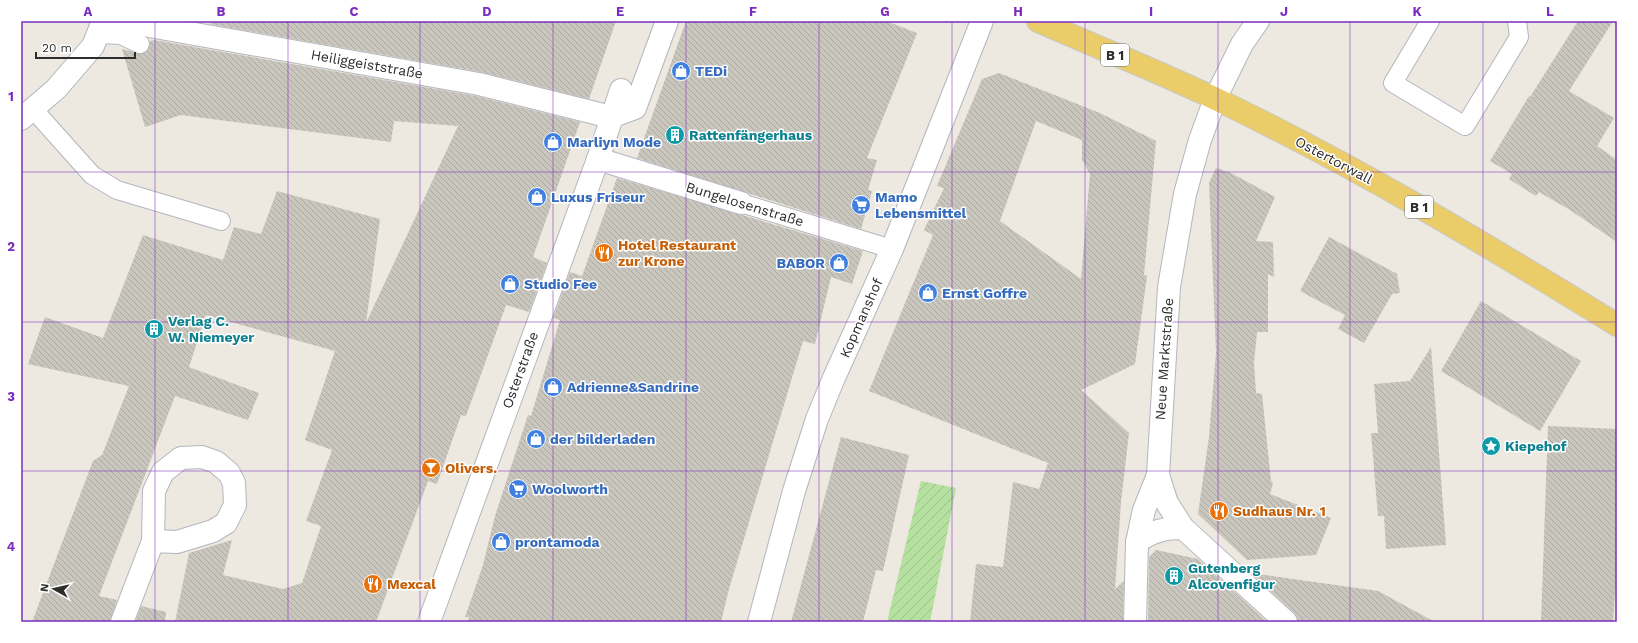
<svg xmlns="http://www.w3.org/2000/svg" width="1638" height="643" font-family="'Work Sans',sans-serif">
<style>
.garden{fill:url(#garden-furrows)}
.building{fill:url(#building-back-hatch);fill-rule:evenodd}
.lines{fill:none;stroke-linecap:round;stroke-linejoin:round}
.lane-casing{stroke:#b4b6bf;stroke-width:20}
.street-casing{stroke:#b4b6bf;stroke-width:24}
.primary-casing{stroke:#c8c8c8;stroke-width:24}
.lane{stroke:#fff;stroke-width:18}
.street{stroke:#fff;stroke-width:22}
.primary{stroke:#eacd69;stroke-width:22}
.grid{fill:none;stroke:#7b2cbf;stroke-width:1;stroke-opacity:0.55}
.labels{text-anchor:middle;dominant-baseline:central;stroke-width:3;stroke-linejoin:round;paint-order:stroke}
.shield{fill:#fff;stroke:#6c6c6c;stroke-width:1}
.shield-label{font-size:13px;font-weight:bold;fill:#2d2d2d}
.street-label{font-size:14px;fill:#2d2d2d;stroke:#fff}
.shop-label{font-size:14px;font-weight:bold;fill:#366cbe;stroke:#fff;text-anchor:start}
.culture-label{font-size:14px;font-weight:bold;fill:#0d838f;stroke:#fff;text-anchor:start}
.food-label{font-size:14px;font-weight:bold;fill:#c56008;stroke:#fff;text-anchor:start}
.neatline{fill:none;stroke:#7b2cbf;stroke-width:1.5}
.grid-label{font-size:13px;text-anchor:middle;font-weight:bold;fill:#7b2cbf}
</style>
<defs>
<pattern id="garden-furrows" width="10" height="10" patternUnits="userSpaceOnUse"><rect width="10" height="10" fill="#b5e0a0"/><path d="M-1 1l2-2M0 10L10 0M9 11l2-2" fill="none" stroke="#9cc08a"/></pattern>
<pattern id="building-back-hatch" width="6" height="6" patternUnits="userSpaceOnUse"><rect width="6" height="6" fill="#c9c6be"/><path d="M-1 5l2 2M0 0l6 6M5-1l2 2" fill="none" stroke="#adaaa4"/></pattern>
</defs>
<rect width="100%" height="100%" fill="#ede8e0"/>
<polygon class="garden" points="921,481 956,488 930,622 887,622"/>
<g class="building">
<polygon points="219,21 616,21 589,99 481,72 209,24"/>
<polygon points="686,21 886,21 917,33 867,158 877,160 868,190 872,191 861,229 637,158"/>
<polygon points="1578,21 1613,21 1569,91 1614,118 1597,146 1617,160 1617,242 1570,210 1539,192 1536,196 1509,179 1512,174 1490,161 1529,96 1530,97"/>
<polygon points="154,40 476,96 580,122 533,257 547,263 529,312 506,305 466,416 461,415 437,484 428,481 376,622 175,622 189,553 232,540 223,575 283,589 302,583 321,526 306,521 332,450 305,440 335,351 206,315 189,367 259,393 248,420 175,396 99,596 117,600 110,622 32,622 93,461 102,455 129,386 28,364 45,317 103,338 143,235 223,260 234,227 261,234 277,191 380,219 366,323 458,126 394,121 391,142 181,115 145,127 122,49 141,54 149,49 150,41"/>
<path d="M999,73L1100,113L1156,141L1144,275L1147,276L1135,364L1081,390L1129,433L1121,502L1115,589L1124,581L1123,622H970L976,564L1003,567L1013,482L1039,489L1048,463L869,391L933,235L924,230L944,188L937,186L982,79ZM1036,121L1082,140V160L1090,174L1081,279L1000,221Z"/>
<polygon points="1216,168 1229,172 1275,197 1256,241 1273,242 1274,277 1268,274 1268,332 1257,332 1254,363 1256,393 1262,394 1271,481 1273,483 1270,494 1331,518 1316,555 1247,560 1198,514 1209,437 1216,352 1209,183"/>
<polygon points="617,178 863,251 852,284 831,277 815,344 803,341 729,589 721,622 468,622 469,617 465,617 483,565 495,516 528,415 531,416 560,320 553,318 570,272 582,276"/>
<polygon points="1329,237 1397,274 1400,293 1392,294 1364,343 1338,329 1345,315 1300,291"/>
<polygon points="1481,301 1581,361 1540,431 1441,371"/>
<polygon points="1431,347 1446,545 1386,549 1384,516 1378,516 1371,433 1378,433 1374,384 1410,381"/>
<polygon points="1548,426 1617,429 1617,562 1613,622 1541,622"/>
<polygon points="841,437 909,455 883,571 876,570 863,622 791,622"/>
<polygon points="1156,550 1198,559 1267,622 1148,622 1149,557"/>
<polygon points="1251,573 1378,591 1435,622 1298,622 1294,613"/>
<polygon points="141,606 166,612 165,622 135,622"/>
</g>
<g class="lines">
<g class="lane-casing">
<g id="lane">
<polyline points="1430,21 1393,83 1465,126 1519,37 1517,21"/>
<polyline points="98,34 121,35 140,44"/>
<polyline points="33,109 92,175 117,190 221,221"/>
<polyline points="741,203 892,249"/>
</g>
</g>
<g class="street-casing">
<g id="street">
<polyline points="121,21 479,84 611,117"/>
<polyline points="611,117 635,108 667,21"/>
<polyline points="21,119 56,89 93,46 103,21"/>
<polyline points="598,159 741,203"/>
<polyline points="1158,475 1167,503 1183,528 1286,622"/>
<path d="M1137,542C1152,531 1165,528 1183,528"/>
<polyline points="122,622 153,541 154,491 163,472 181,458 202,457 216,462 229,473 234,483 235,505 226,523 213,531 177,542 153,541"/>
<polyline points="429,622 598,159 621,90"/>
<polyline points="759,622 794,491 817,419 833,380 892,249 982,21"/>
<polyline points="1135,622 1137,542 1144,510 1158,475 1169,287 1185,194 1200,140 1215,99 1242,44 1258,21"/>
</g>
</g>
<g class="primary-casing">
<path id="primary" d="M1038,21C1097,47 1157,71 1216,99C1354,165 1487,245 1617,325"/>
</g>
<use href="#lane" class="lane"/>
<use href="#street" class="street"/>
<use href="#primary" class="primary"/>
</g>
<path class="grid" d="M155,21V622M288,21V622M420,21V622M553,21V622M686,21V622M819,21V622M952,21V622M1085,21V622M1218,21V622M1350,21V622M1483,21V622M21,172H1617M21,322H1617M21,471H1617"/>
<defs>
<g id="shop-disc" transform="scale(1)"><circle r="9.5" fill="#3f7fe0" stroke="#fff"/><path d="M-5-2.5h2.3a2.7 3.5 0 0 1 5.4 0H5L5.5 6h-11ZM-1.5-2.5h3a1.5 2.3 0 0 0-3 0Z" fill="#fff"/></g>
<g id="building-disc" transform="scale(1)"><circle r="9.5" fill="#0f9aa8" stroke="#fff"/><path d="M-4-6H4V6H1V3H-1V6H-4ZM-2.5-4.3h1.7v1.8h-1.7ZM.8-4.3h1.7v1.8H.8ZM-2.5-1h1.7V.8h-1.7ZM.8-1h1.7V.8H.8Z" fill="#fff"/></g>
<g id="supermarket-disc" transform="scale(1)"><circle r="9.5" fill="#3f7fe0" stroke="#fff"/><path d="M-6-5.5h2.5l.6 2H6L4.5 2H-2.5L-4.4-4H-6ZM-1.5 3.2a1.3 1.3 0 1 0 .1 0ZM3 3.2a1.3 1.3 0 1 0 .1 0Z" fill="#fff"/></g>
<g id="restaurant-disc" transform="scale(1)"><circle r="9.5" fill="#e8710a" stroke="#fff"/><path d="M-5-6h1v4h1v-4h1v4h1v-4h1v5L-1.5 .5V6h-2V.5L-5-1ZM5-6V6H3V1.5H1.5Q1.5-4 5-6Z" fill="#fff"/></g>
<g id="sight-disc" transform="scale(1)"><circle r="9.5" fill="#0f9aa8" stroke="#fff"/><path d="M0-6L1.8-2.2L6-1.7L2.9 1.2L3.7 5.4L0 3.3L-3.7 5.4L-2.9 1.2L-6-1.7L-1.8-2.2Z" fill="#fff"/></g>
<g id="bar-disc" transform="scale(1)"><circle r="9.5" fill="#e8710a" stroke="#fff"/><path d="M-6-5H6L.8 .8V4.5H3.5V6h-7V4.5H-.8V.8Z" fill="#fff"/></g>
</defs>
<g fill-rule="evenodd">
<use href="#shop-disc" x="681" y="71"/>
<use href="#building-disc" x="675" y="135"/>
<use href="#shop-disc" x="553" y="142"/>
<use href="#shop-disc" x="537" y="197"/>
<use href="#supermarket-disc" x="861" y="205"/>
<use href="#restaurant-disc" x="604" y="253"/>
<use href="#shop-disc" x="839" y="263"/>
<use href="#shop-disc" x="510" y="284"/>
<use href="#shop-disc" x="928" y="293"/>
<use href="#building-disc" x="154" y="329"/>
<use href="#shop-disc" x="553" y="387"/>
<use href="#shop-disc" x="536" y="439"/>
<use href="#sight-disc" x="1491" y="446"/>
<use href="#bar-disc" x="431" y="468"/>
<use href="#supermarket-disc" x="518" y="489"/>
<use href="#restaurant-disc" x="1219" y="511"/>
<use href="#shop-disc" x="501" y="542"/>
<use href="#building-disc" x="1174" y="576"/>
<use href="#restaurant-disc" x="373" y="584"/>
</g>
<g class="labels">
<g class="shield">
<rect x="1101" y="44" width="28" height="22" rx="3"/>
<rect x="1405" y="196" width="28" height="22" rx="3"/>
</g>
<g class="shield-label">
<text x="1115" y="55">B 1</text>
<text x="1419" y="207">B 1</text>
</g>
<g class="street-label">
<text transform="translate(367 64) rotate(10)">Heiliggeiststraße</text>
<text transform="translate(1334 160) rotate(28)">Ostertorwall</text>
<text transform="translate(745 204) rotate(17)">Bungelosenstraße</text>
<text transform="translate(861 318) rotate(-66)">Kopmanshof</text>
<text transform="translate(1164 359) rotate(-86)">Neue Marktstraße</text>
<text transform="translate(520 370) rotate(-70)">Osterstraße</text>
</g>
<g class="shop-label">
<text x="695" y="71">TEDi</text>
<text x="567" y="142">Marliyn Mode</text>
<text x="551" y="197">Luxus Friseur</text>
<text x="875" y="197">Mamo<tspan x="875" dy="16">Lebensmittel</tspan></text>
<text x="825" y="263" text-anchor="end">BABOR</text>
<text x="524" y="284">Studio Fee</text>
<text x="942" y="293">Ernst Goffre</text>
<text x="567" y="387">Adrienne&amp;Sandrine</text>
<text x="550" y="439">der bilderladen</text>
<text x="532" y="489">Woolworth</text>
<text x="515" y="542">prontamoda</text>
</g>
<g class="culture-label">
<text x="689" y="135">Rattenfängerhaus</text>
<text x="168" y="321">Verlag C.<tspan x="168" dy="16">W. Niemeyer</tspan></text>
<text x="1505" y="446">Kiepehof</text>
<text x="1188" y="568">Gutenberg<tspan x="1188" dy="16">Alcovenfigur</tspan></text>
</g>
<g class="food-label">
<text x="618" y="245">Hotel Restaurant<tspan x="618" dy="16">zur Krone</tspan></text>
<text x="445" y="468">Olivers.</text>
<text x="1233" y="511">Sudhaus Nr. 1</text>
<text x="387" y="584">Mexcal</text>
</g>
</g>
<rect width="1638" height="643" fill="none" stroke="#ffffff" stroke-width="44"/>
<g transform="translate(54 589) rotate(278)" stroke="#ffffff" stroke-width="3" paint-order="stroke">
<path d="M0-3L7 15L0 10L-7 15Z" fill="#2d2d2d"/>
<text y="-6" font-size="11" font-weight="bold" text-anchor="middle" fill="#2d2d2d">N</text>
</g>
<path d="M36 52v6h99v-6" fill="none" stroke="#2d2d2d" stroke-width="2"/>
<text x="42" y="52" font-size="12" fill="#2d2d2d" stroke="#ffffff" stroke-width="3" paint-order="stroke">20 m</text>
<rect x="22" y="22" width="1594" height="599" class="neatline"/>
<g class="grid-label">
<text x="88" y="16">A</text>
<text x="221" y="16">B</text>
<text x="354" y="16">C</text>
<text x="487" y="16">D</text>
<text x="620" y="16">E</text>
<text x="753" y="16">F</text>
<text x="885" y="16">G</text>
<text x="1018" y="16">H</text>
<text x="1151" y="16">I</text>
<text x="1284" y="16">J</text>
<text x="1417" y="16">K</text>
<text x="1550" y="16">L</text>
<text x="11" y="101">1</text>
<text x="11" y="251">2</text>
<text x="11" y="401">3</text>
<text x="11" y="551">4</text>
</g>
</svg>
